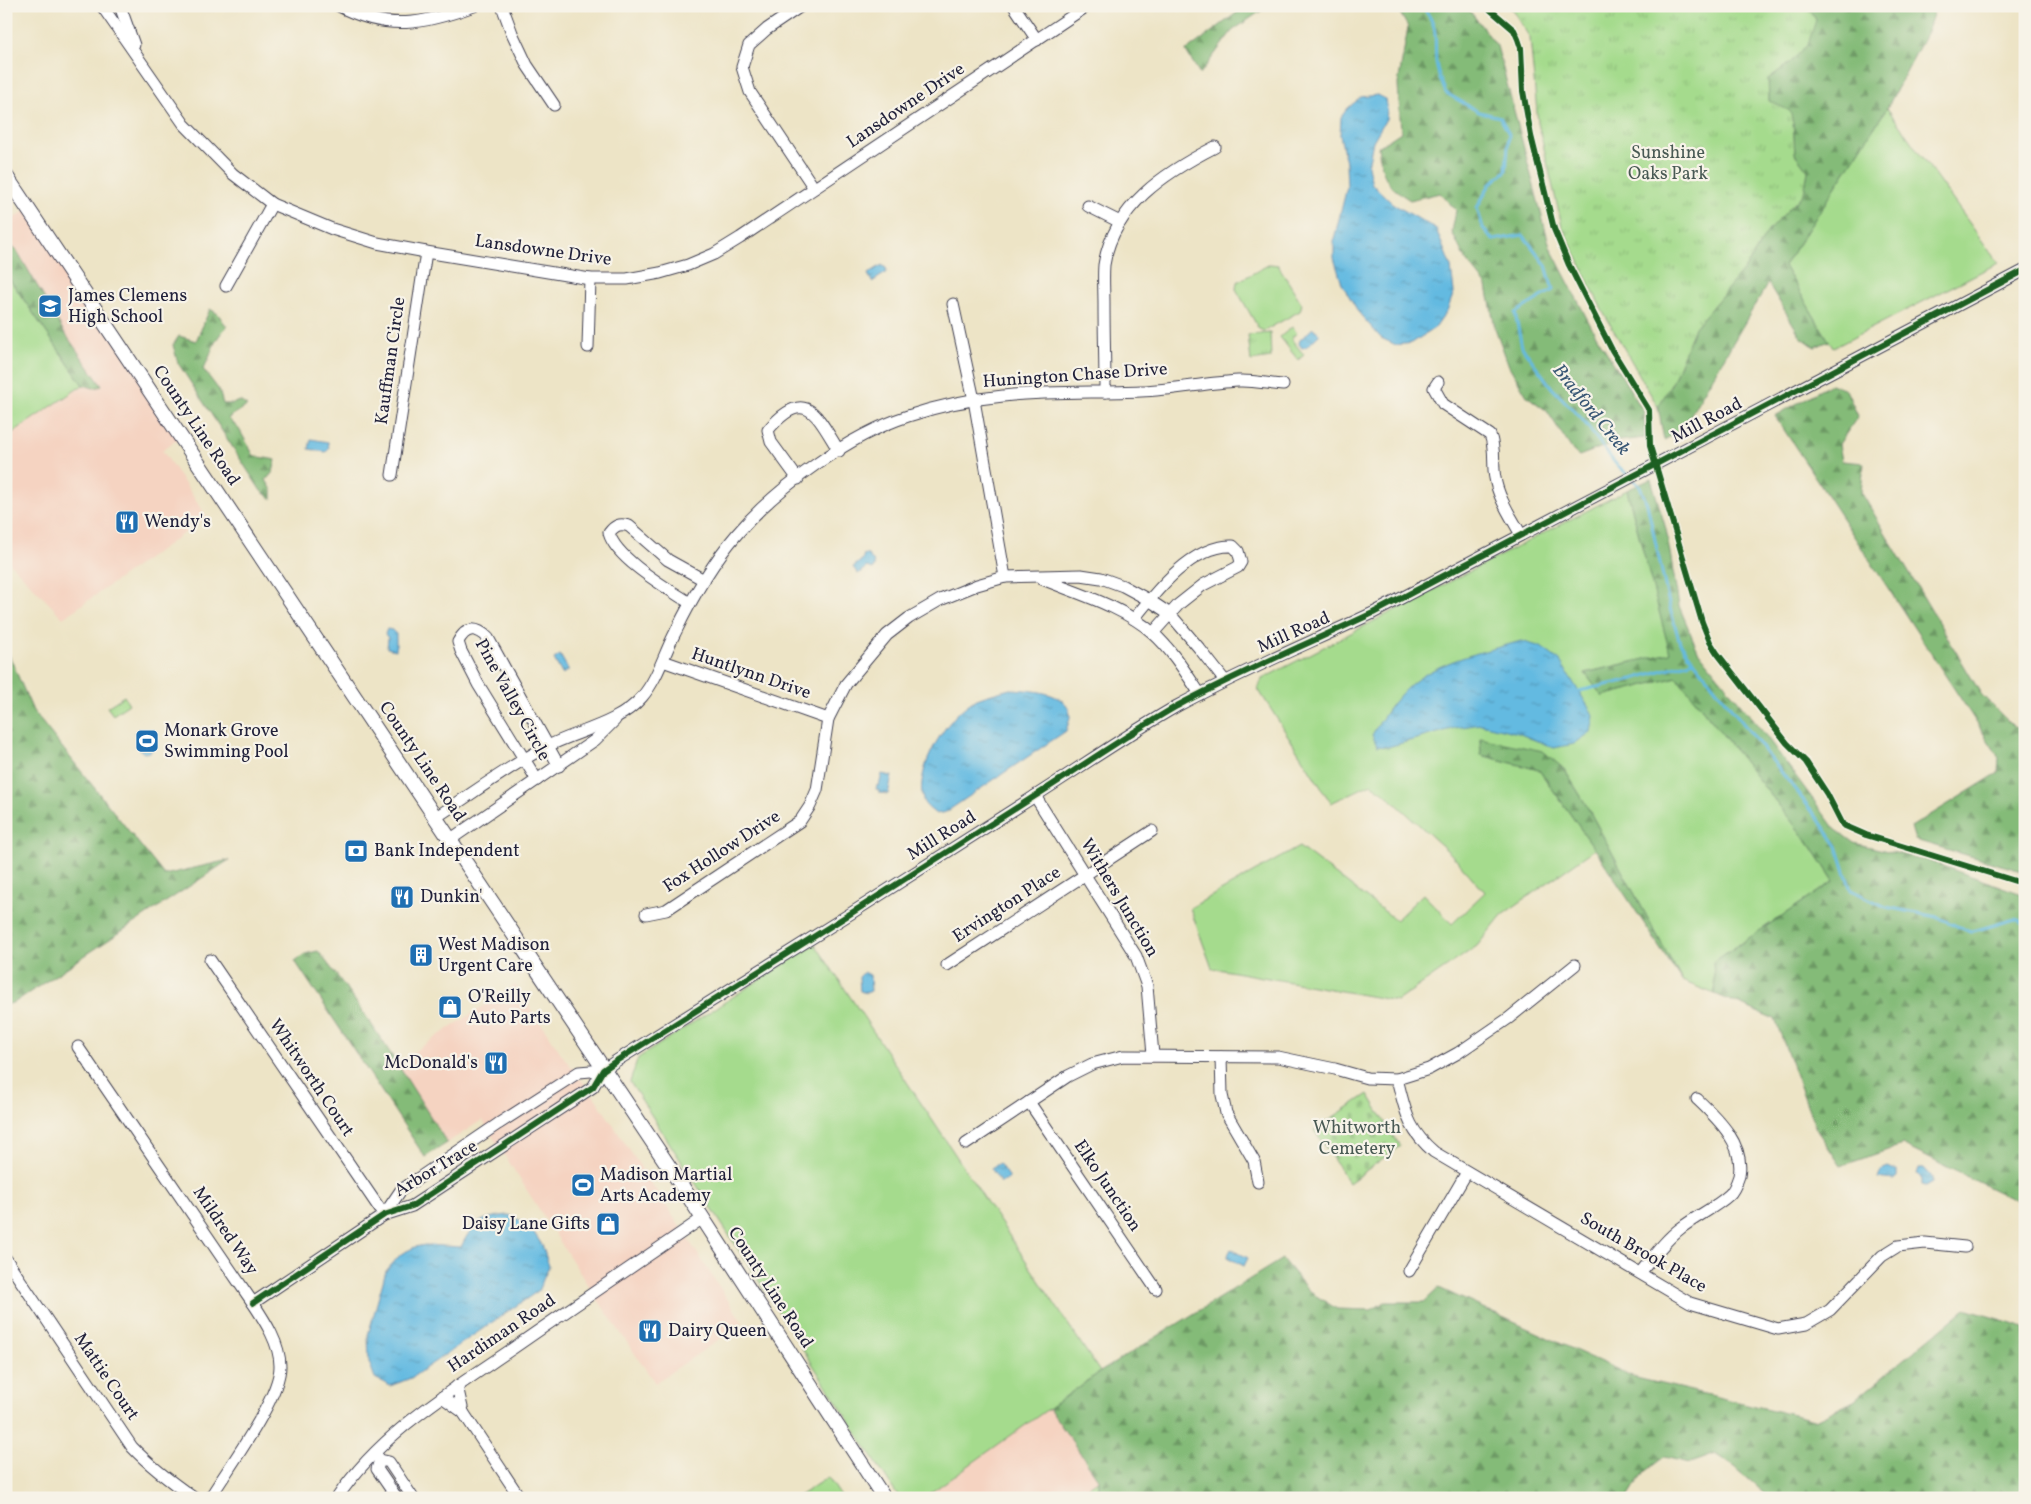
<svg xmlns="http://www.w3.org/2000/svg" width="2031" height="1504" font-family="Vollkorn,serif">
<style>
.built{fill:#f5d3c1}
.grass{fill:#a5db8d;stroke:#647e64}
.forest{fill:url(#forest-firs);stroke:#536e5a}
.cemetery{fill:url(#cemetery-stones);stroke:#647e64}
.park{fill:url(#park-tufts);stroke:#647e64}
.water{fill:url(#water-ripples);stroke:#436e8e}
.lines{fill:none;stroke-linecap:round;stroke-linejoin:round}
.stream{stroke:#64bae1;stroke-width:3}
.minor-casing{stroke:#403f50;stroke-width:13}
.major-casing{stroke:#403f50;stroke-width:16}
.minor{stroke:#fff;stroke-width:11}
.major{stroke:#fff;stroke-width:14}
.cycleway-casing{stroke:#f7f3e8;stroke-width:9}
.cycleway{stroke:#1b5e20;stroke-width:6}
.labels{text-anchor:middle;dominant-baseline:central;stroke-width:4.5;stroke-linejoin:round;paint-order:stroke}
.street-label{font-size:18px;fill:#22223b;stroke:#f7f3e8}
.park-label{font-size:18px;fill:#495a54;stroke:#f7f3e8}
.poi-label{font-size:18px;fill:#22223b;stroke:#f7f3e8;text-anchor:start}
.water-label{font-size:19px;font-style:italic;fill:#395775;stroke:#f7f3e8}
</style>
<defs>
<pattern id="forest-firs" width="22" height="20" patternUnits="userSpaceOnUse" patternTransform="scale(1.25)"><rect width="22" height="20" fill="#84bb78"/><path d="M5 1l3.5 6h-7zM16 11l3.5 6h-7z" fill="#6c9864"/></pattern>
<pattern id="cemetery-stones" width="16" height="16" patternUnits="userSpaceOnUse" patternTransform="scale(1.25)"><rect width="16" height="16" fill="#a5db8d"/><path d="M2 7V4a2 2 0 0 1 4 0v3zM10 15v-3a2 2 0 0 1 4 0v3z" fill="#8ebc7b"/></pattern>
<pattern id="park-tufts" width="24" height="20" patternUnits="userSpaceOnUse" patternTransform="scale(1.25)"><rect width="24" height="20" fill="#a5db8d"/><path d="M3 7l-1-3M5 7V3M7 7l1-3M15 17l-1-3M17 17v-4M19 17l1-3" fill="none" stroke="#8ebc7b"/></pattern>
<pattern id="water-ripples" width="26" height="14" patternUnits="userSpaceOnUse" patternTransform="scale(1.25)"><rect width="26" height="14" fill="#64bae1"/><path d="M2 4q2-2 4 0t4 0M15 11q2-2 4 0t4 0" fill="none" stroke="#5297b8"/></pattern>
</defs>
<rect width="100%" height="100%" fill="#f7f3e8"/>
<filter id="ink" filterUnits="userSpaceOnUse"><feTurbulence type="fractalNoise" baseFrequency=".02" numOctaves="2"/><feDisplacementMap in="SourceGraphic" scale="10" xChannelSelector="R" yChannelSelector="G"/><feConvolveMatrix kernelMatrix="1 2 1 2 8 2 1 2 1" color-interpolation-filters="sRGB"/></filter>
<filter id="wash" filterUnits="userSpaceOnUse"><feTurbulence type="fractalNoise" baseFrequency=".0096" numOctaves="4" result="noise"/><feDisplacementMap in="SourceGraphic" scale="20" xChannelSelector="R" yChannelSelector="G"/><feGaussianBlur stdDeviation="1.12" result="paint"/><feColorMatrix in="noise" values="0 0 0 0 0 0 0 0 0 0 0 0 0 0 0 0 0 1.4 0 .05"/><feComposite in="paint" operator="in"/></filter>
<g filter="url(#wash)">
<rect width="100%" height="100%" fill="#ede4c6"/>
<g class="built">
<polygon points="28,209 181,437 162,450 207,517 63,618 6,559 6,223"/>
<polygon points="515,985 565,1059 596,1099 743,1323 655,1383 587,1284 482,1120 447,1143 397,1063"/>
<polygon points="1049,1408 1099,1480 1073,1498 923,1498"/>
</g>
<g class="grass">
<polygon points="1887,108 1998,263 1833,348 1784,266"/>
<polygon points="1270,264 1278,265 1302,304 1300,311 1264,331 1259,329 1236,289 1237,282"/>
<polygon points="6,274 83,385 6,437"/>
<polygon points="1292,327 1297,333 1292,337 1292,340 1304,355 1298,360 1280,337"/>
<polygon points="1627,490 1671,653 1585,673 1602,696 1677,677 1812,847 1834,881 1713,962 1715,994 1682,981 1585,803 1564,769 1480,739 1481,755 1539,770 1595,849 1502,915 1477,946 1397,1001 1212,968 1190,908 1299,847 1396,920 1423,894 1452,924 1485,892 1451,854 1383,792 1371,784 1331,803 1258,689 1262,679"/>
<polygon points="124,696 129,704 113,715 107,707"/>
<polygon points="815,944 1100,1372 923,1498 899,1498 630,1082 638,1058"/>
<polygon points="828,1477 842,1498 796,1498"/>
<polygon points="1099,1480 1099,1498 1073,1498"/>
</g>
<g class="forest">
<polygon points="1246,6 1268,6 1232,31 1200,74 1186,51"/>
<path d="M1396,6H1466L1497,46L1550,247L1594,332L1644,412L1645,438L1618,441L1579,456L1573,451L1547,411L1527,396L1509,366L1495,328L1487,286L1465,259L1452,232L1456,210L1440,193L1410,200C1384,184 1383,176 1378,147L1401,132L1398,84L1408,27Z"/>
<polygon points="1807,6 1936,6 1926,34 1887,108 1784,266 1829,341 1815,347 1801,337 1768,283 1681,431 1664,440 1658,407 1673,381 1695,327 1746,267 1768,231 1804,193 1808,171 1795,154 1793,123 1769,101 1768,79 1791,62 1816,20"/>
<polygon points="6,246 16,249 64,332 102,386 94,388 83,385 6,274"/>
<path d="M210,309L218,314L227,327C210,343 214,352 203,369L219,390L223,404H232L240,401L247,406L228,418L239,429L254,456L276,460L273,472L266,480L272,490V499L261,491L178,363L173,345L179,336L196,341Z"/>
<polygon points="1831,384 1846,390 1858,416 1839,444 1842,461 1864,463 1861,492 1981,694 2015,728 2025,725 2025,872 1915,840 1911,827 1998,773 1999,757 1775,416"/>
<polygon points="1651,479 1666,529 1679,606 1698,651 1763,732 1835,829 1854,843 1925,860 2025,895 2025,1205 1902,1145 1841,1166 1816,1129 1775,1019 1715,994 1713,962 1834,881 1812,847 1677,677 1602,696 1585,673 1670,653 1627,490"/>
<polygon points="6,648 33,711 164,875 229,860 15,1002 6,1005"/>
<polygon points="1480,738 1543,751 1564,769 1585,803 1682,981 1595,849 1539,770 1481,755"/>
<path d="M318,951C366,1011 406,1078 447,1143L425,1157L295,961L305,954Z"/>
<polygon points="1282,1259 1310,1292 1337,1309 1371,1310 1385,1302 1424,1302 1439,1288 1636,1378 1815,1420 1854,1401 1965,1309 2025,1327 2025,1498 1770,1498 1735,1467 1715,1454 1690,1463 1664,1457 1644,1472 1628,1498 1099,1498 1099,1480 1049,1408 1100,1372"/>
</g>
<polygon class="cemetery" points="1368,1094 1400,1146 1349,1183 1314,1130"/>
<g class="park">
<polygon points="1510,6 1807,6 1816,20 1808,44 1791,62 1768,79 1769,101 1790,111 1793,123 1795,154 1808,171 1804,193 1768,231 1746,267 1695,327 1673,381 1658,407 1603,312 1562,226 1538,123 1530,38"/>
<polygon points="1270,333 1271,358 1251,361 1248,335"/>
</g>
<g class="water">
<polygon points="1377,95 1385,99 1387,110 1386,119 1373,141 1368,166 1372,184 1393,204 1436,229 1451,267 1454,292 1447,311 1436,327 1412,343 1396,345 1381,338 1359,313 1342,284 1334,258 1334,239 1347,187 1346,163 1340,135 1341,117 1347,109 1361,97"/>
<polygon points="882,265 887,269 886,270 887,272 872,282 868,274"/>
<polygon points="1313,328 1319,333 1319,335 1306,347 1302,348 1299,344 1300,340"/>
<polygon points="311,439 328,442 329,449 326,452 309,449"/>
<path d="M864,554L868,555C871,559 877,563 873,569L867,567L858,574L853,567L862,560Z"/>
<polygon points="387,629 392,630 396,634 396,650 387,648 388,638 385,634"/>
<path d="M1521,641L1541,647L1560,661L1594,716L1591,732L1574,744L1554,748L1518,733L1481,724L1455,728L1388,747L1377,746L1372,735C1382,718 1393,701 1408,687C1438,660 1484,652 1521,641Z"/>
<polygon points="560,655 568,669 568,671 562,674 554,659"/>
<path d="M1010,689C1027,690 1070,691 1070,716C1070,720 1067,727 1066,731L946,812L936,814C931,810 924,805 923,800C914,769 948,713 977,699C987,695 999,692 1010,689Z"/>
<polygon points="140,729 144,737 154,740 154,746 150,752 144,753 139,749 141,741 135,733"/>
<polygon points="882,774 892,776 888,794 879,793 879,790 876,789 877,785 879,786"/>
<polygon points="864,972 870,975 871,991 866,993 860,991 859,977"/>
<polygon points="999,1163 1009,1178 1001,1183 991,1168"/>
<polygon points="1888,1167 1897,1171 1897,1177 1893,1180 1878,1178 1881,1170"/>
<polygon points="1919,1168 1924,1168 1932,1177 1932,1182 1925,1186 1921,1185 1921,1178 1917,1174"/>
<path d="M509,1215L529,1225L542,1245L549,1266L538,1291L411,1378L390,1386L375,1378L369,1362L368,1335L386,1271L401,1254L415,1247L425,1245L461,1247C474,1221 480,1218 509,1215Z"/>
<polygon points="1231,1249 1248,1258 1244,1266 1227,1257"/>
</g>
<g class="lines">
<g class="stream">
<path d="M1422,6C1440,28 1434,37 1436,62C1437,72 1442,84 1446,93L1479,112L1500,117L1509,134L1506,171L1490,184L1477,208L1483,228L1493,240L1523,235L1546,265L1553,290L1515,313L1522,347L1552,388L1582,419L1615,463L1640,486L1647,504L1670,608L1680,643L1819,820L1837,846L1851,890L1886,907L1937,917L1970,932L2015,919L2025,923"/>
<polyline points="1579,691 1633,679 1694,661"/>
</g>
</g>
</g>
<g filter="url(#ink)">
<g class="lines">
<g class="minor-casing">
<g id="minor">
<polyline points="102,6 184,124 233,174 272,204 332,229 377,243 426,252 590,279 627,279 660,273 688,265 714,254 740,238 1087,6"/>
<polyline points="120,6 134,45"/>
<path d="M339,6C388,32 424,24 474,6"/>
<polyline points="502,6 512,33 527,65 554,105"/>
<polyline points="801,6 767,29 749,45 742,67 750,92 814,188"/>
<polyline points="1014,6 1037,40"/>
<polyline points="6,7 7,6"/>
<polyline points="1088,206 1120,222"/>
<polyline points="226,286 272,204"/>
<polyline points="953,304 974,400 1005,577"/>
<polyline points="588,347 590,279"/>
<path d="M1438,382L1434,388L1443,404L1490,435C1496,449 1492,464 1495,478C1498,498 1512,518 1521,535"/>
<path d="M1105,392C1105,362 1104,333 1104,304C1104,291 1103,277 1104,265C1113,206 1166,172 1215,147"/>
<polyline points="392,475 426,252"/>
<path d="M798,479L771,442L768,430C806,385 817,416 839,451"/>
<path d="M1042,579C1079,594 1122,606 1153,633C1172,650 1186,673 1200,694"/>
<path d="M690,603C667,588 616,559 609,533C615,525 620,523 629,526L668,560L704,580"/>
<path d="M1134,619C1156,591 1193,544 1233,546L1238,551L1241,562L1238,567L1203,585L1179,604L1153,633"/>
<polyline points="663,661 828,719"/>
<path d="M537,780L478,684L461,651L458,642C466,626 477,627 488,638L559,766"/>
<polyline points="1035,796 1136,956 1147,986 1153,1055"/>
<path d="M436,817C472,794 506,768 544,748C576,731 618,725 642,697C658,678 664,654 675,633C692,598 712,563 737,534C777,487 850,435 908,416C938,406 972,399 1003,396C1049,391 1095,393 1141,391C1173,390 1205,383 1238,381C1252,380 1269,384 1283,385"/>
<polyline points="451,839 595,740 615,720"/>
<polyline points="646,914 666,910 800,821 810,806 817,790 828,719 846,684 887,635 909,618 940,600 977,585 1005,577 1081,575 1101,578 1123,586 1149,600 1170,614 1199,648 1225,681"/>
<polyline points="210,960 384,1215"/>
<polyline points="947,965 1152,831"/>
<path d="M78,1047L253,1303C265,1321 280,1344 280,1366C280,1399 228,1468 210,1498"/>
<polyline points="1221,1057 1222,1095 1226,1113 1254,1161 1258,1182"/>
<path d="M1397,1079C1406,1112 1407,1129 1434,1152L1690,1303L1778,1329L1806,1324L1830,1310L1882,1256L1898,1246L1925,1243L1965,1247"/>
<polyline points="1029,1102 1156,1289"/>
<polyline points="966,1144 1068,1076 1092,1064 1123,1056 1278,1057 1335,1069 1367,1078 1397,1079 1429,1069 1458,1053 1509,1018 1575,965"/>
<polyline points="384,1215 401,1190 498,1124 579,1072 603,1070"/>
<path d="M6,1259L132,1447C151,1467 171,1482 194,1498"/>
<polyline points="1409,1271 1467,1172"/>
<path d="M1640,1273C1653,1257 1665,1240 1681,1228C1696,1216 1715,1208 1729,1195C1734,1191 1737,1182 1739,1176C1745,1144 1718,1119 1697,1099"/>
<path d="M253,1303L384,1215L412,1206L593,1087L603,1070L616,1061C756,974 896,885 1035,796C1082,766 1128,734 1177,706C1240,672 1307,644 1373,613L2025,270"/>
<polyline points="457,1386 463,1412"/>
<polyline points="442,1397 463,1412 520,1498"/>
<polyline points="375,1453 380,1460 389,1462 413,1498"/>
<polyline points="380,1460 377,1469 397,1498"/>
<path d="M337,1498C380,1434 449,1392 512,1349C575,1305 639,1262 703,1218"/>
</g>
</g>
<g class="major-casing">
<polyline id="major" points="6,176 676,1177 884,1498"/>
</g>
<use href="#minor" class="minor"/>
<use href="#major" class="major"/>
<g class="cycleway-casing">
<g id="cycleway">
<polyline points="1486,6 1514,30 1518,39 1521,48 1523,91 1531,136 1554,229 1569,265 1612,350 1649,410 1650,446 1702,622 1710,642 1717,653 1787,743 1806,762 1827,794 1843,825 1866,835 2025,884"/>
<path d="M253,1303L384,1215L412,1206L593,1087L603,1070L616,1061C756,974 896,885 1035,796C1082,766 1128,734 1177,706C1240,672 1307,644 1373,613L2025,270"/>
</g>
</g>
<use href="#cycleway" class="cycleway"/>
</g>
</g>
<defs>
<g id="school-square" transform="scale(1.25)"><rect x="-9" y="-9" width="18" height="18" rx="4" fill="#1f6fb2" stroke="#f7f3e8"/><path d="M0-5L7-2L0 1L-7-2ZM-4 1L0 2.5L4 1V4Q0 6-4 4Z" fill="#fff"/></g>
<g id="restaurant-square" transform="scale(1.25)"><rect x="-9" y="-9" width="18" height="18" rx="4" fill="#1f6fb2" stroke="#f7f3e8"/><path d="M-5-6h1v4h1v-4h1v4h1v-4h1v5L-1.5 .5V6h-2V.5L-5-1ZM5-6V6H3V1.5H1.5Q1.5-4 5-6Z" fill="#fff"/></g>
<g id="stadium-square" transform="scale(1.25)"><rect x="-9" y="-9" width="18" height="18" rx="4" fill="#1f6fb2" stroke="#f7f3e8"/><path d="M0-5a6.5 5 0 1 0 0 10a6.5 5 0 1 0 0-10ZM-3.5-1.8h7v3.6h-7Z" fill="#fff"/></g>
<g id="bank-square" transform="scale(1.25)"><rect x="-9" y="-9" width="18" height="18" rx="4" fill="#1f6fb2" stroke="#f7f3e8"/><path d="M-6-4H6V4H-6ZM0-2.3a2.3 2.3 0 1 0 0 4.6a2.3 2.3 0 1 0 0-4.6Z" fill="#fff"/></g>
<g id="building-square" transform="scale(1.25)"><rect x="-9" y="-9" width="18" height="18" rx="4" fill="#1f6fb2" stroke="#f7f3e8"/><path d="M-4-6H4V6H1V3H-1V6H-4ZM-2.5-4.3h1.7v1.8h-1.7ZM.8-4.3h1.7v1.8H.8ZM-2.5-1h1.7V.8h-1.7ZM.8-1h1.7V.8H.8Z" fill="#fff"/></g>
<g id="shop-square" transform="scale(1.25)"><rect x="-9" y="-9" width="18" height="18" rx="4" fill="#1f6fb2" stroke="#f7f3e8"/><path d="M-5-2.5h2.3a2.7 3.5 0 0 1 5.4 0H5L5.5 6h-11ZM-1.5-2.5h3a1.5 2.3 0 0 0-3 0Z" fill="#fff"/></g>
</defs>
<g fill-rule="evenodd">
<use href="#school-square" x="50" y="306"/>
<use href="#restaurant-square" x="127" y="522"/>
<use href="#stadium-square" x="147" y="741"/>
<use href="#bank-square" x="356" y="851"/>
<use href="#restaurant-square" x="402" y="897"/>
<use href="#building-square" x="421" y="955"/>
<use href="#shop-square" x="450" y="1007"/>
<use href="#restaurant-square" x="496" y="1063"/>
<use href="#stadium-square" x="583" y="1185"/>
<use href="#shop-square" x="608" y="1224"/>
<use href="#restaurant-square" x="650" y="1331"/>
</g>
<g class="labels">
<g class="street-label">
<text transform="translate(906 106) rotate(-34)">Lansdowne Drive</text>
<text transform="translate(543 251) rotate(8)">Lansdowne Drive</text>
<text transform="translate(391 361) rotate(-82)">Kauffman Circle</text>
<text transform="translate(1075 376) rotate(-4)">Hunington Chase Drive</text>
<text transform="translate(1707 421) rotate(-28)">Mill Road</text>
<text transform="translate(196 426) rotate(56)">County Line Road</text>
<text transform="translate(1294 633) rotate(-24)">Mill Road</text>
<text transform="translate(751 674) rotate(19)">Huntlynn Drive</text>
<text transform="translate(512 700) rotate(61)">Pine Valley Circle</text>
<text transform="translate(422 762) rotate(56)">County Line Road</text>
<text transform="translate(942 836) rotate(-32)">Mill Road</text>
<text transform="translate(722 852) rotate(-33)">Fox Hollow Drive</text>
<text transform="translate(1119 898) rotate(59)">Withers Junction</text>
<text transform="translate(1007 905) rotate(-33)">Ervington Place</text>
<text transform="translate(311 1078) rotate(56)">Whitworth Court</text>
<text transform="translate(436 1169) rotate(-31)">Arbor Trace</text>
<text transform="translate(1107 1186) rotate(56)">Elko Junction</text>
<text transform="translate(225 1231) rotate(56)">Mildred Way</text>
<text transform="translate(1643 1253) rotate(30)">South Brook Place</text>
<text transform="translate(770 1288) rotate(57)">County Line Road</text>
<text transform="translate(502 1334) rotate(-34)">Hardiman Road</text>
<text transform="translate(106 1377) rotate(56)">Mattie Court</text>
</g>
<g class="park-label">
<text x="1668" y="153">Sunshine<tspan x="1668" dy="21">Oaks Park</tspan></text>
<text x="1357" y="1128">Whitworth<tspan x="1357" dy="21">Cemetery</tspan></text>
</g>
<g class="poi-label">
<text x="68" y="296">James Clemens<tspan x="68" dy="21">High School</tspan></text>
<text x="144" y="522">Wendy's</text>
<text x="164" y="731">Monark Grove<tspan x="164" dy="21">Swimming Pool</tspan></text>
<text x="374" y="851">Bank Independent</text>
<text x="420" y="897">Dunkin'</text>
<text x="438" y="945">West Madison<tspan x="438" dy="21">Urgent Care</tspan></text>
<text x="468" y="997">O'Reilly<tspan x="468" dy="21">Auto Parts</tspan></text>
<text x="478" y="1063" text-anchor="end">McDonald's</text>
<text x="600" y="1175">Madison Martial<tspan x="600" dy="21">Arts Academy</tspan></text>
<text x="590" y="1224" text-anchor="end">Daisy Lane Gifts</text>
<text x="668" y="1331">Dairy Queen</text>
</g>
<g class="water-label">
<text transform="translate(1591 410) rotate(51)">Bradford Creek</text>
</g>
</g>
<rect width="2031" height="1504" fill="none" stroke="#f7f3e8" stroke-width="25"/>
</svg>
